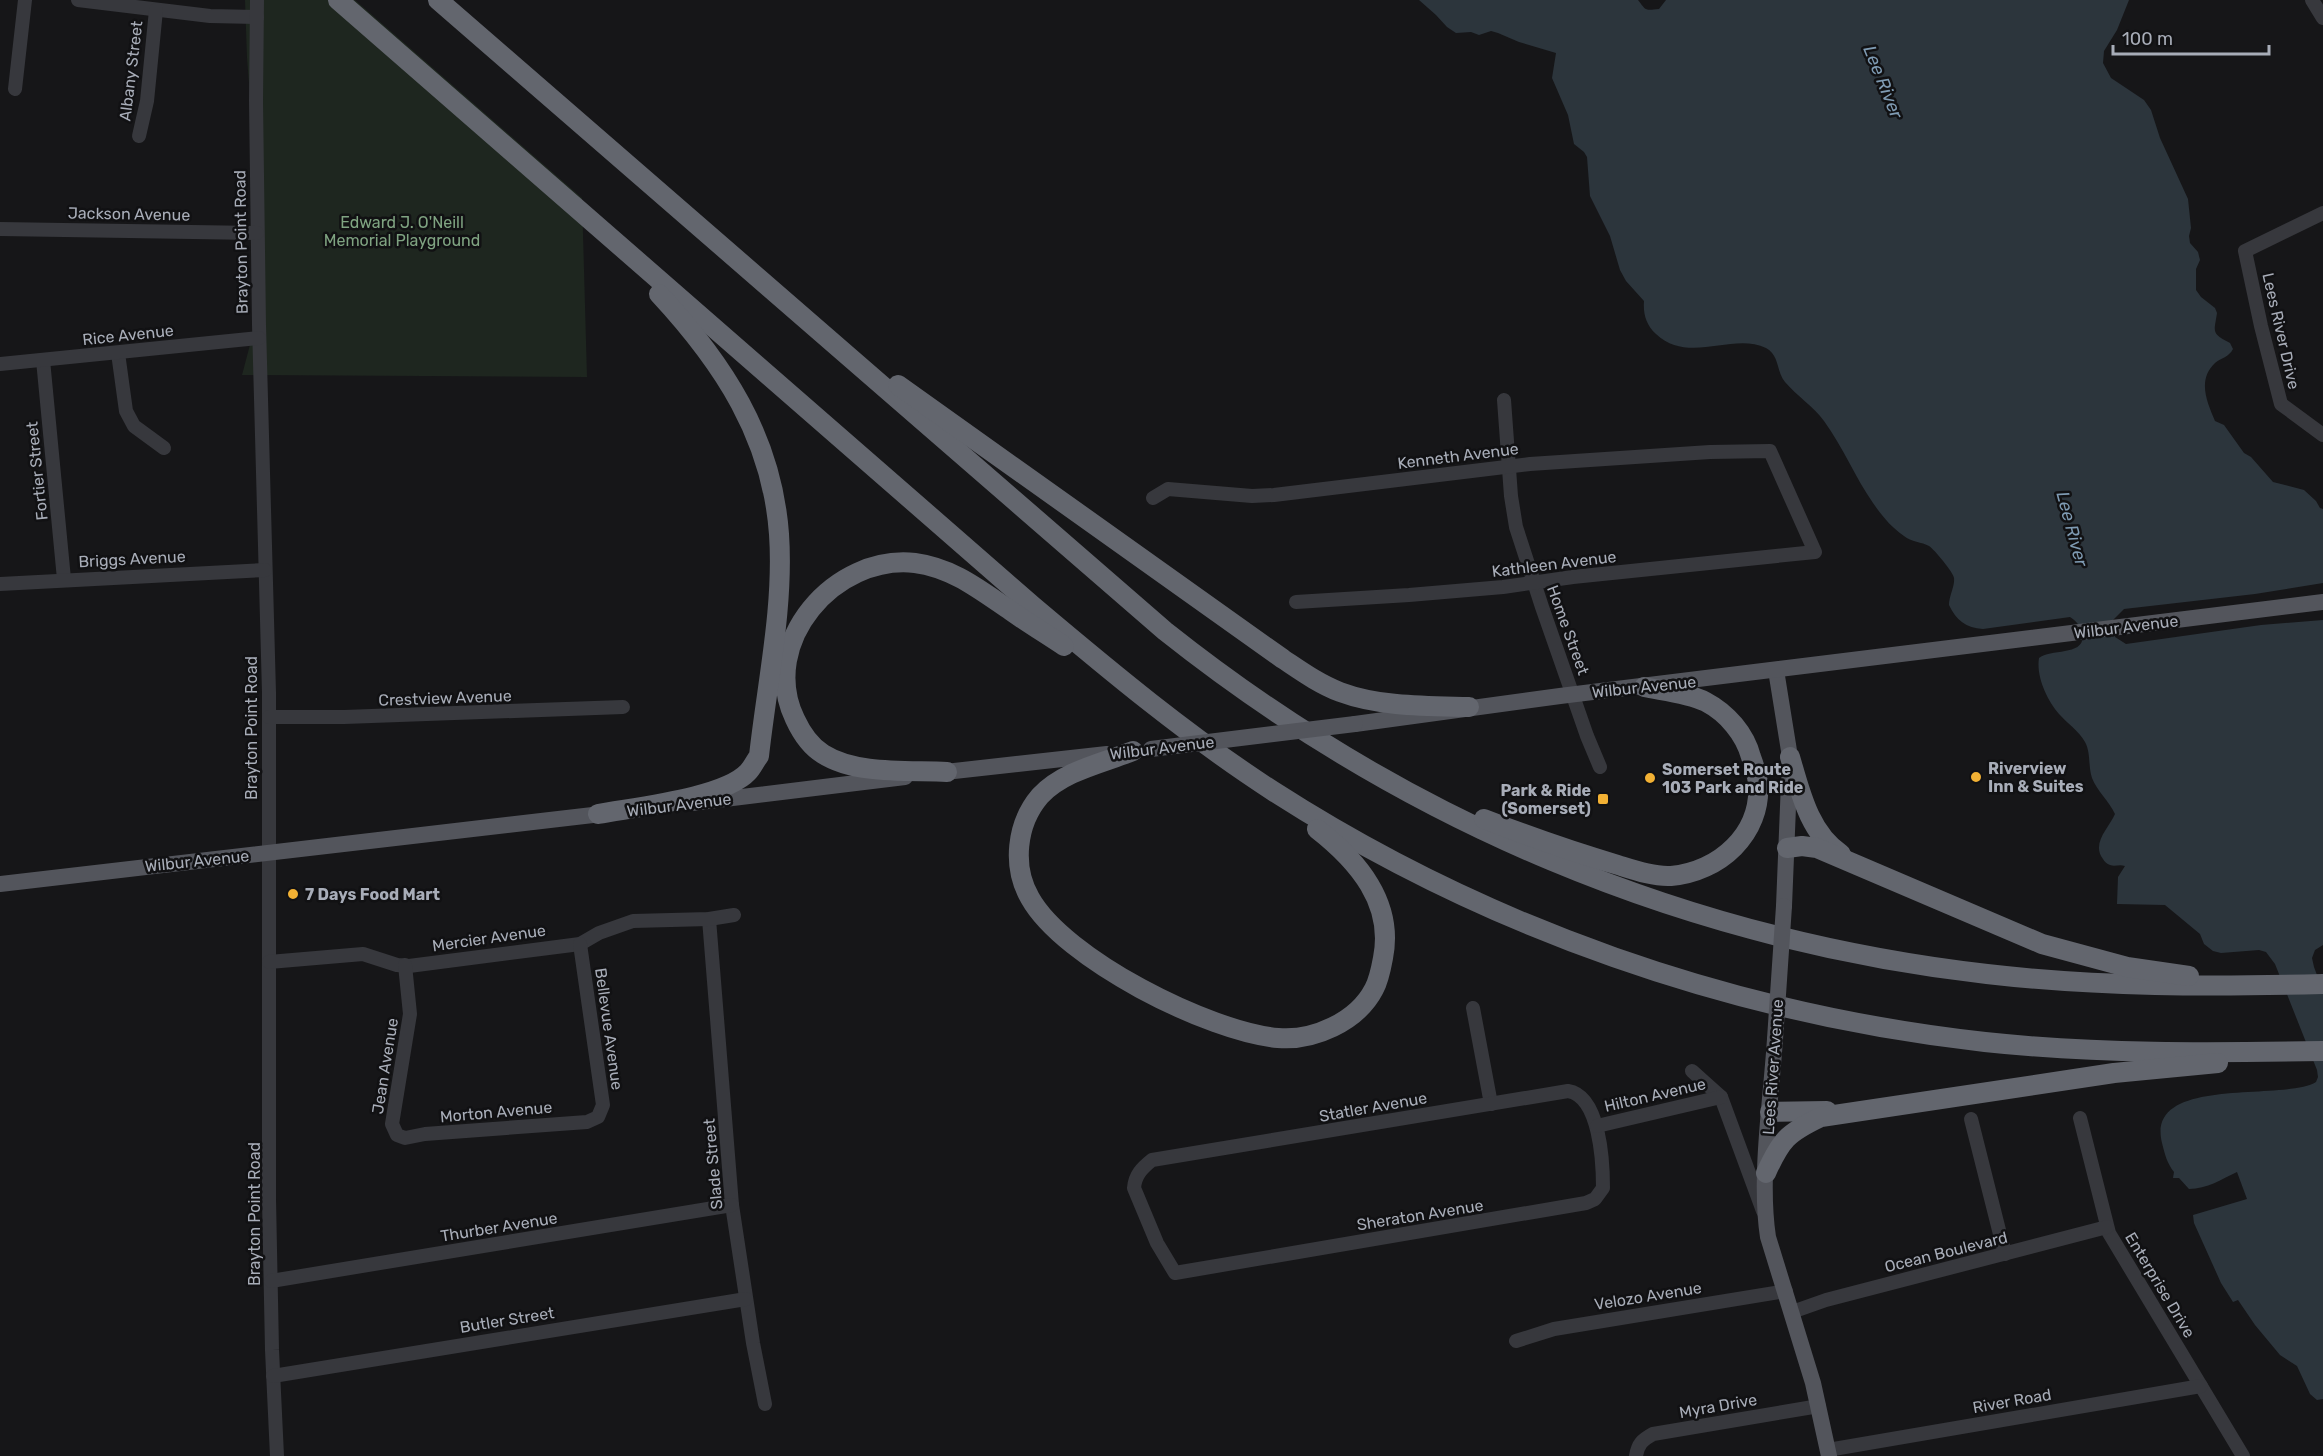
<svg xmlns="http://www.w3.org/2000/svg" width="2323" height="1456" font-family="Rubik,sans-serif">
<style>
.green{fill:#1e261f}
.water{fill:#2c353c}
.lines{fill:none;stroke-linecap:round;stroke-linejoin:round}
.minor{stroke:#37383d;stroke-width:14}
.major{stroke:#53555c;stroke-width:16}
.highway{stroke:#63666e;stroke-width:20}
.major-bridge{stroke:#53555c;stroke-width:16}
.poi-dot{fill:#f2b134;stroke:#111113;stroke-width:2}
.labels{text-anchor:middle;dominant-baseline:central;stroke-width:5;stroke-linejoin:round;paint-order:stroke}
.street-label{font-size:16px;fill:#a8adb8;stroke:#111113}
.park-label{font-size:16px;fill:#7fa381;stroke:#111113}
.poi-label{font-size:16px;font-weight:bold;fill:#a8adb8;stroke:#111113;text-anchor:start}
.water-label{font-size:18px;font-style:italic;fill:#7f9bb3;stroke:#111113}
</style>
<rect width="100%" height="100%" fill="#161618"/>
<polygon class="green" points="245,0 355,0 582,198 587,377 242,375 261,303 259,209 247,58"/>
<path class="water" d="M1419,0H1638C1646,10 1644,11 1659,9L1666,0H2129L2117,30L2104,51L2103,63L2111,78L2144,100L2151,110L2160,138L2188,199L2191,228L2189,236L2190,243L2198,252L2200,260L2196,269V290L2201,297L2215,308L2217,313C2214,333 2211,333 2230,343L2233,349C2229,357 2221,358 2215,363C2197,380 2207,402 2215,421L2224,425L2244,453L2251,457L2273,482L2304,490L2316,501L2320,508L2323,509V583L2255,594L2124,609L2113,620L2115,637L2126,644L2261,625L2323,620V945L2315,950L2312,958L2314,967L2323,991V1399L2317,1400L2310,1394L2297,1366L2280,1355L2255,1325L2238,1300L2233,1302L2221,1283L2194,1223L2193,1215L2247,1199L2237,1172C2222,1179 2207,1189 2189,1189L2179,1178H2173L2174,1172C2167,1163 2165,1155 2162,1143C2145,1074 2284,1102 2316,1082L2318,1077L2317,1070L2275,964L2266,952L2259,950L2221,953L2213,951L2204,944L2200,934L2165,905L2117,904L2118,877L2125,866C2119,864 2115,867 2110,865C2107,864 2104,861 2103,859C2091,843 2109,828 2115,814C2109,801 2097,791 2092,778C2088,766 2091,753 2085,742C2079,731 2067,723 2059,714C2047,700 2036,677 2039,658C2051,648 2088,657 2082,632C2080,625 2076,621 2070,617L1983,629C1966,628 1956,620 1949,605C1949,596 1955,586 1954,578C1954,573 1934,549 1929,546C1922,542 1911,542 1904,536C1891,527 1882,516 1873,503C1855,477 1843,447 1824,421C1813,406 1797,396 1785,382C1776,371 1780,356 1766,348C1732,332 1689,365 1656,334C1646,325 1643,314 1644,301L1626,281L1620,270L1610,236L1590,196L1587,157L1584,152L1574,144L1568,115L1552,78L1556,53L1519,42L1498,33L1491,31L1479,35L1471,32L1456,33L1447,27L1436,15Z"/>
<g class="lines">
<g class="minor">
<polyline points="78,0 210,16 257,17"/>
<polyline points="257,0 256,101 259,325 269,693 269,1199 272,1350 277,1456"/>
<polyline points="2312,0 2323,18"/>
<polyline points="15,89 25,0"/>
<polyline points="139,136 147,101 156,10"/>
<polyline points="2323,213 2245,251 2261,326 2281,404 2323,435"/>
<polyline points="0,229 257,233"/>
<polyline points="118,353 126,411 134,426 164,448"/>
<polyline points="43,360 64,579"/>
<polyline points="0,364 259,338"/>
<polyline points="1504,400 1511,496 1516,527 1542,607 1587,736 1600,767"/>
<polyline points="1153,498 1168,489 1252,496 1274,495 1530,464 1710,452 1770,451 1815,552 1573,577 1503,587 1409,595 1296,602"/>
<polyline points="0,584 265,570"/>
<polyline points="269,717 344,717 623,707"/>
<polyline points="709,919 732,1205 753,1343 765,1404"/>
<polyline points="269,962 363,954 397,965 409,966 580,944 599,933 633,921 709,919 734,915"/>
<polyline points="405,965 410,1014 392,1124 397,1135 405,1138 425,1134 587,1122 598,1117 603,1105 580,944"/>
<polyline points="1473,1008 1491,1104"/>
<polyline points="1692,1071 1721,1097 1763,1211"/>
<path d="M1568,1091C1600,1096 1603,1162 1603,1188L1595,1199L1586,1203L1175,1273L1157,1243L1134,1188C1135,1175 1142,1168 1152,1160Z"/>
<polyline points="2080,1118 2109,1233 2243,1456"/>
<polyline points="1971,1119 2005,1254"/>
<polyline points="1597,1126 1721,1097"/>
<polyline points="271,1281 732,1205"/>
<polyline points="1792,1312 1826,1300 2107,1227"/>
<polyline points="1516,1341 1554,1329 1786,1291"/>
<polyline points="273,1376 746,1299"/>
<polyline points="1828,1450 2201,1386"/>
<path d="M1636,1456C1638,1444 1642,1440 1653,1434L1819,1406"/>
</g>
<g class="major">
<polyline points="1776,670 1790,757 1784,906"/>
<polyline points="1355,724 1560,696 2323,602"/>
<polyline points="936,773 1107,754"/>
<polyline points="692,803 905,777"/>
<polyline points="0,884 610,813"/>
<path d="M1775,1039C1771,1101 1759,1178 1768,1237L1813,1383L1829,1456"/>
</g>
<g class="highway">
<path d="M338,0L1033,606C1110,671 1188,736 1273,791C1486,928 1733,1014 1985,1042C2097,1054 2210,1053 2323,1051"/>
<path d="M438,0L1165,631C1404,821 1682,939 1987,974C2099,987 2211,987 2323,984"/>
<path d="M898,385L1283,659C1301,671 1319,684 1340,692C1380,707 1427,706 1469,707"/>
<path d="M1133,751C1103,763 1063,771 1040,796C1016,824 1012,867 1030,898C1064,959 1209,1032 1278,1038C1313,1041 1357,1022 1374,989C1379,980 1381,969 1383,958C1394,903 1358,861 1317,829"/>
<path d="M1790,757C1800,791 1809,833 1841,854"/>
<path d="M947,772C909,770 856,775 823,754C810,746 801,732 795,719C758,642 835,554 915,563C953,568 980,590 1011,611C1028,623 1046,634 1064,646"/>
<path d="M598,814C635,807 724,798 748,772C752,768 755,761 759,756C767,683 784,607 779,534C772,437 723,363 659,294"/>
<path d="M1484,819C1528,836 1573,852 1618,865C1634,870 1654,877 1671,876C1719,872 1762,834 1758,783C1757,775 1754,765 1751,757C1745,734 1727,713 1706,702C1688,693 1664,691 1644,687"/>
<polyline points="1787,848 1802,846 1817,848 2042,944 2127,967 2189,976"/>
<polyline points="1770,1112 1827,1111"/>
<path d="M1766,1173C1781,1140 1787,1133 1821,1117L2114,1073L2218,1063"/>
</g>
<g class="major-bridge">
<polyline points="1151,749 1355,724"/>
<polyline points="1775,1039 1784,906"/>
</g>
</g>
<g class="poi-dot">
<circle cx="1976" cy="777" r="6"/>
<circle cx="1650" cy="778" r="6"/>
<rect x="1597" y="793" width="12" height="12" rx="3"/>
<circle cx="293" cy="894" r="6"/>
</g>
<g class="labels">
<g class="street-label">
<text transform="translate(131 71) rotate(-83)">Albany Street</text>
<text transform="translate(129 214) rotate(1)">Jackson Avenue</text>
<text transform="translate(241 242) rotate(-91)">Brayton Point Road</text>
<text transform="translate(2281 331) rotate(77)">Lees River Drive</text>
<text transform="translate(128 335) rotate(-6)">Rice Avenue</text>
<text transform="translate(1458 456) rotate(-7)">Kenneth Avenue</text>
<text transform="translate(37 471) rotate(-96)">Fortier Street</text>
<text transform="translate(132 559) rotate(-3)">Briggs Avenue</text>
<text transform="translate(1554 564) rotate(-7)">Kathleen Avenue</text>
<text transform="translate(2126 627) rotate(-7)">Wilbur Avenue</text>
<text transform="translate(1568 630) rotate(70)">Home Street</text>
<text transform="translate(1644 687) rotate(-6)">Wilbur Avenue</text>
<text transform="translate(445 698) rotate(-2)">Crestview Avenue</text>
<text transform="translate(251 728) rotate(-90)">Brayton Point Road</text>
<text transform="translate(1162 748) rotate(-7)">Wilbur Avenue</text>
<text transform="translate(679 805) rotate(-7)">Wilbur Avenue</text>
<text transform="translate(197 861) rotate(-6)">Wilbur Avenue</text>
<text transform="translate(489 938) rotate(-8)">Mercier Avenue</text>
<text transform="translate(609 1029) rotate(82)">Bellevue Avenue</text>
<text transform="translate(385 1066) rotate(-81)">Jean Avenue</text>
<text transform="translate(1773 1067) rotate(-86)">Lees River Avenue</text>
<text transform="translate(1655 1095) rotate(-13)">Hilton Avenue</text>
<text transform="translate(1373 1107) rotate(-10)">Statler Avenue</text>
<text transform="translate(496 1112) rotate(-5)">Morton Avenue</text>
<text transform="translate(713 1164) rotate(-95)">Slade Street</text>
<text transform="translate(254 1214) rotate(-90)">Brayton Point Road</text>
<text transform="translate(1420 1215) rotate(-9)">Sheraton Avenue</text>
<text transform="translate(499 1227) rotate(-9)">Thurber Avenue</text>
<text transform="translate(1946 1252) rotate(-14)">Ocean Boulevard</text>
<text transform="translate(2160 1285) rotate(59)">Enterprise Drive</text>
<text transform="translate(1648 1296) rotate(-9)">Velozo Avenue</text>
<text transform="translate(507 1320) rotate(-9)">Butler Street</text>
<text transform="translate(2012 1401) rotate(-10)">River Road</text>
<text transform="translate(1718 1406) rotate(-10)">Myra Drive</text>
</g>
<g class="park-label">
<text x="402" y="222">Edward J. O'Neill<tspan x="402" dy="18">Memorial Playground</tspan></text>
</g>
<g class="poi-label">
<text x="1988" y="768">Riverview<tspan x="1988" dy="18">Inn &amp; Suites</tspan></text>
<text x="1662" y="769">Somerset Route<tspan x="1662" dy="18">103 Park and Ride</tspan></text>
<text x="1591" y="790" text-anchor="end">Park &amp; Ride<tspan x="1591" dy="18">(Somerset)</tspan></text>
<text x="305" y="894">7 Days Food Mart</text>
</g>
<g class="water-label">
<text transform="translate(1883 82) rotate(68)">Lee River</text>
<text transform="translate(2072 529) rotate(75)">Lee River</text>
</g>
</g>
<path d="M2113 45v9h156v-9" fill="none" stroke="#a8adb8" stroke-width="3"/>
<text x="2122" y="45" font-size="18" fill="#a8adb8" stroke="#111113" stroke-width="4.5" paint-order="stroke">100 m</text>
</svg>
